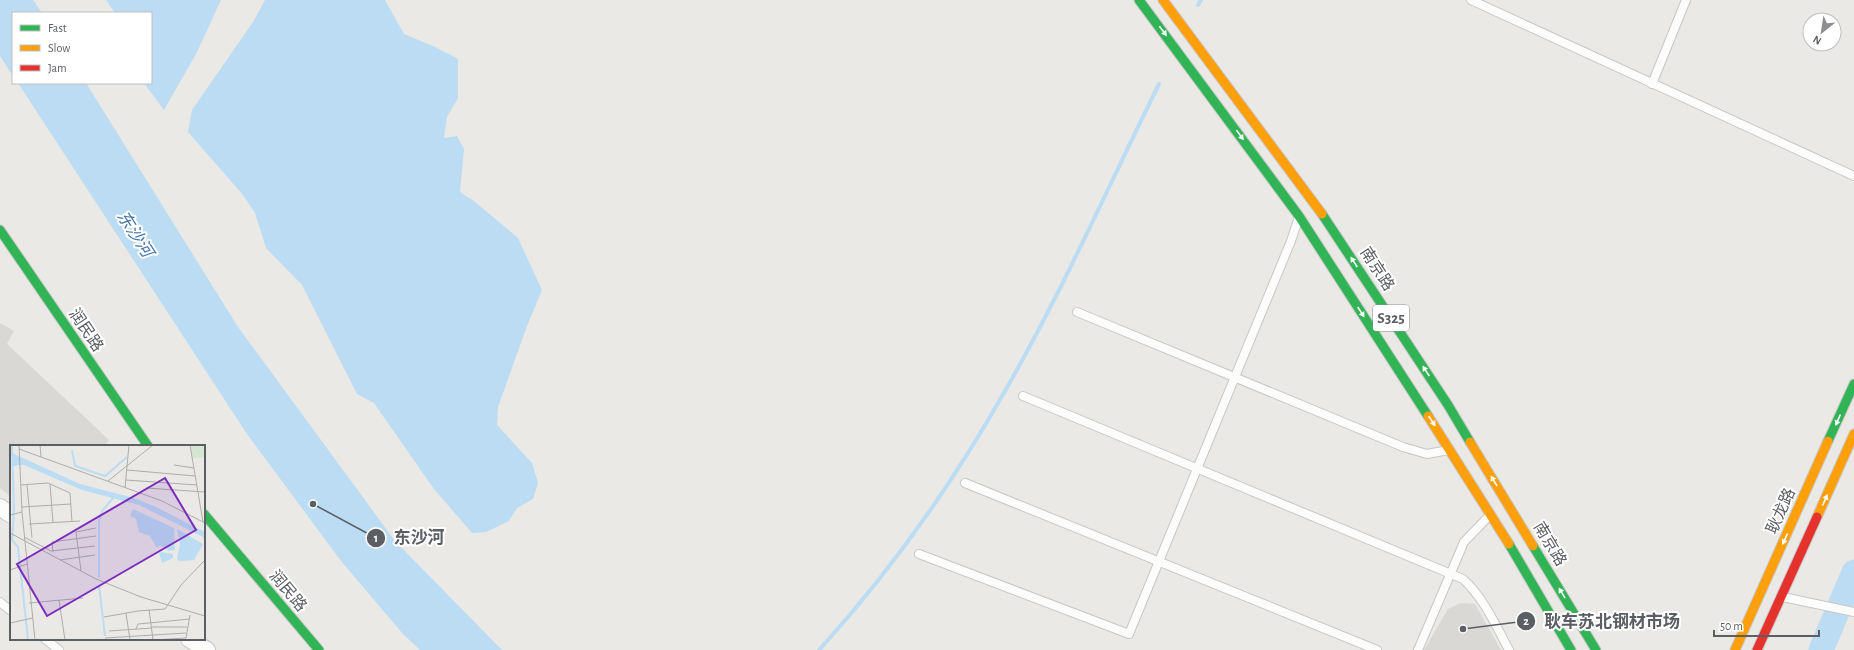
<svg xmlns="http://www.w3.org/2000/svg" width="1854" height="650" font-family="'Alegreya Sans','Noto Sans SC',sans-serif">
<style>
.industrial{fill:#dad8d5}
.water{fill:#bbdcf2}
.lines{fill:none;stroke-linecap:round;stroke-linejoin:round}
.stream{stroke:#bbdcf2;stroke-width:4}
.river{stroke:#bbdcf2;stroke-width:25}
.lane-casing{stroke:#c7c7c7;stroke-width:10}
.street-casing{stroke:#c7c7c7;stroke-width:18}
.fast-casing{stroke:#c7c7c6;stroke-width:11}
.slow-casing{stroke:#c7c7c6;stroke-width:11}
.jam-casing{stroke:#c7c7c6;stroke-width:11}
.lane{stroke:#fcfcfb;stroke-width:8}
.street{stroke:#fcfcfb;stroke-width:16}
.fast{stroke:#30b455;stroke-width:9}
.slow{stroke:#ff9f0a;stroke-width:9}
.jam{stroke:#e5322d;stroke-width:9}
.oneway{fill:#fff}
.labels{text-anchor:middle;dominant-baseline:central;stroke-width:4;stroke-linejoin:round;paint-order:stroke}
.shield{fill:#fff;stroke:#8c8e91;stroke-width:1}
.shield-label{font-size:15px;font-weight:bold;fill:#5b5e62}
.street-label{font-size:16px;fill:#5b5e62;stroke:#fff}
.water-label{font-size:17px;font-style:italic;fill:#4678a8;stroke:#fff}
.inset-river{fill:none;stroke:#bbdcf2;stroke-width:2}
.inset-road{fill:none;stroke:#adadad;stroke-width:1}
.view{fill:#7b2cbf;fill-opacity:0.15;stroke:#7b2cbf;stroke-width:2}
.inset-edge{fill:none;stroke:#5b5e62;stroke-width:2}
.leader{fill:none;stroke:#5b5e62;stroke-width:1.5}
.callout-dot{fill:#5b5e62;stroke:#fff;stroke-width:1.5}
.mark-label{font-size:12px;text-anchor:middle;font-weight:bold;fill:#fff}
.callout-label{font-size:17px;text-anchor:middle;font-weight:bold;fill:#5b5e62;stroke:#fff;stroke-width:4;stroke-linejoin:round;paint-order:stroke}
</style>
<rect width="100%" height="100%" fill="#eae9e5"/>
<g class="industrial">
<polygon points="0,323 14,331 7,344 109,440 104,446 11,446 11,497 0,488"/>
<polygon points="1461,603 1475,604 1501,650 1424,650 1448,609"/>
</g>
<g class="water">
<polygon points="0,0 33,0 42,13 13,13 13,76 0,56"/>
<polygon points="106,0 221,0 196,54 164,110 144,83 151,83 151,13 115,13"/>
<polygon points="265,0 385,0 404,34 435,47 458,59 458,98 447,117 444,138 457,136 464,149 460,192 474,201 518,238 542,290 527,326 498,407 497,425 532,463 538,483 533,499 517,508 509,521 486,532 472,533 434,489 374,403 357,394 302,285 266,248 255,213 243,195 188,132 192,110 253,22"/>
<polygon points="18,83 86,83 238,327 395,541 502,650 420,650 403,634 341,561 247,434"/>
</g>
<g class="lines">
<g class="stream">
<polyline points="1198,5 1201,0"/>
<path d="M819,650C890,572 953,483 1005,391C1062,292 1108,187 1159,84"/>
</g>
<polyline class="river" points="1821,650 1854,572"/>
<g class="lane-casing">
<g id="lane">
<polyline points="1471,0 1854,176"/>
<polyline points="1652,84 1686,0"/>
<polyline points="1077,312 1403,447 1427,454 1449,450"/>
<path d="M1023,396L1463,579C1484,598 1496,626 1509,650"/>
<polyline points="965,483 1377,650"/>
<polyline points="919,554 1129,634 1291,241 1298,220"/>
<polyline points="1783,597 1854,612"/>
<polyline points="0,602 11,611"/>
<polyline points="45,639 59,650"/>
<polyline points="1418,650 1464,542 1490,515"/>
</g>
</g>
<g class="street-casing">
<g id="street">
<polyline points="0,507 11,515"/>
<polyline points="189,639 207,650"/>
</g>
</g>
<g class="fast-casing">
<g id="fast">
<polyline points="1139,0 1299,216 1428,416"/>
<polyline points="1322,214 1448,405 1470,442"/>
<polyline points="0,230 148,446"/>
<polyline points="1828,441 1854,384"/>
<polyline points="204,514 319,650"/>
<polyline points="1509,544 1571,650"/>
<polyline points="1533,546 1596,650"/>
</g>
</g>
<g class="slow-casing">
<g id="slow">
<polyline points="1163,0 1322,214"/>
<polyline points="1428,416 1509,544"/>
<polyline points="1470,442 1533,546"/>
<polyline points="1817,517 1854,434"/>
<polyline points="1735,650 1828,441"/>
</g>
</g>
<g class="jam-casing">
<polyline id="jam" points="1757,650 1817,517"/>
</g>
<use href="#lane" class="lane"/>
<use href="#street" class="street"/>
<use href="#fast" class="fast"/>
<use href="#slow" class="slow"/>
<use href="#jam" class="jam"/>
</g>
<defs><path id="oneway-solid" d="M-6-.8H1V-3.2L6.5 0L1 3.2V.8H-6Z"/></defs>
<g class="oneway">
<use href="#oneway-solid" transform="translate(1163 31) rotate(53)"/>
<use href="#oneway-solid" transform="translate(1240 135) rotate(54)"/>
<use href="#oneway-solid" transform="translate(1354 262) rotate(-123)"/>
<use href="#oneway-solid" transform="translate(1361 312) rotate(57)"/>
<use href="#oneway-solid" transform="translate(1426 371) rotate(-123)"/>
<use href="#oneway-solid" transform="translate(1838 420) rotate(114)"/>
<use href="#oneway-solid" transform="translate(1432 421) rotate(57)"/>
<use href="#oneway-solid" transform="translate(1494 481) rotate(-121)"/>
<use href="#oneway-solid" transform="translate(1825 500) rotate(-66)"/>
<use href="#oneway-solid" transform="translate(1785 539) rotate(114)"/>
<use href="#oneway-solid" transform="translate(1562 593) rotate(-121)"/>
</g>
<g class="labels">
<rect class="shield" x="1373" y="305" width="36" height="26" rx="3"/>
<g class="shield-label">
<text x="1391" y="318">S325</text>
</g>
<g class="street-label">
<text transform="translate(1377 269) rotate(57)">南京路</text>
<text transform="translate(86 330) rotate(56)">润民路</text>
<text transform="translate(1781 511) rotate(-66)">耿龙路</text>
<text transform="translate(1550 544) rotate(59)">南京路</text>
<text transform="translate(288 591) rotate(50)">润民路</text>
</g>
<g class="water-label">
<text transform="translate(135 234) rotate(57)">东沙河</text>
</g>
</g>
<g transform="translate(10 445)">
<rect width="195" height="195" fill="#eae9e5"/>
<path d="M180,0H195V12L183,13Z" fill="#d4e5d1"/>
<path d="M2,8L70,39L124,53L146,62L195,87V99L193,92L129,60L72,45L14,20L2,21ZM123,64L164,83L165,105L159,106L152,101L146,102L140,91L129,87L126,74L120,71ZM167,84L193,99L184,115L170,116L167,114L170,99ZM152,107L163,109V113L152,118L149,108Z" fill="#bbdcf2"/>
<path class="inset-river" d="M2,0L4,66L2,95L8,102L18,195M62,5L65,21L95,31L117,12M89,132V76L92,66L104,52M89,140L95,191"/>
<path class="inset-road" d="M9,0L12,67L25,195M30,0L31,12M180,0L193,77M9,4L152,56L195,78M164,20L184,23M117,25L185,31M116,35L187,40M98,36L143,0M40,39L43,78M11,40L38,38L60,48L62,77M17,40L22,93M115,43L119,0M136,43L195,47M12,62L61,59M0,70L12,67M19,79L70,76M0,88L86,134L131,152L195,171M14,92L41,106L85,101M43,107L42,97L86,91M50,115L85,110M0,125L17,119M71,126L66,87L86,83M49,155L55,195M19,158L73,153M139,164L143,195M116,168L120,195M94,172L128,166L155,164L171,140L195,115M0,178L23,173M142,182H177M126,184L128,179L180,174M99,186L142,183M95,193L176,188M143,195L176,193L180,170"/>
<path class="view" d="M155,33L186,85L37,171L7,119Z"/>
<rect width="195" height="195" class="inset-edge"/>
</g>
<path class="leader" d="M313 504L376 538M1463 629L1526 621"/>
<g class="callout-dot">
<circle cx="313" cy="504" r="4"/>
<circle cx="1463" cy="629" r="4"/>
<circle cx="376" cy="538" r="10"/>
<circle cx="1526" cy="621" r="10"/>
</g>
<g class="mark-label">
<text x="376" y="542">1</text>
<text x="1526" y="625">2</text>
</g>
<g class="callout-label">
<text x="419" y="543">东沙河</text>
<text x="1612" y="627">耿车苏北钢材市场</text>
</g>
<rect x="12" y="12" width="140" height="72" fill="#ffffff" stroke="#bdbfc0"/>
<rect x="20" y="25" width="20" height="6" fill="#30b455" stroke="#bdbfc0"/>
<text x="48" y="32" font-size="12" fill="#5b5e62">Fast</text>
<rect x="20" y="45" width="20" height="6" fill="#ff9f0a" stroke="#bdbfc0"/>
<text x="48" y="52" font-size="12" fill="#5b5e62">Slow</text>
<rect x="20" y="65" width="20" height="6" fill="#e5322d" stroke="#bdbfc0"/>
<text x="48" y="72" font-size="12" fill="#5b5e62">Jam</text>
<g transform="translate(1822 32) rotate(210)"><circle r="19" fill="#ffffff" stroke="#bdbfc0"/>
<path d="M0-3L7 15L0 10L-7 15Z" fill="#8d8f90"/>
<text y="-6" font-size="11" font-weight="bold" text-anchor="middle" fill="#5b5e62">N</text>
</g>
<path d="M1714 630v6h105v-6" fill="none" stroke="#5b5e62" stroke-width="2"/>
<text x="1720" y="630" font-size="12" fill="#5b5e62" stroke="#ffffff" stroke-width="3" paint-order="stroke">50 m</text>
</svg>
